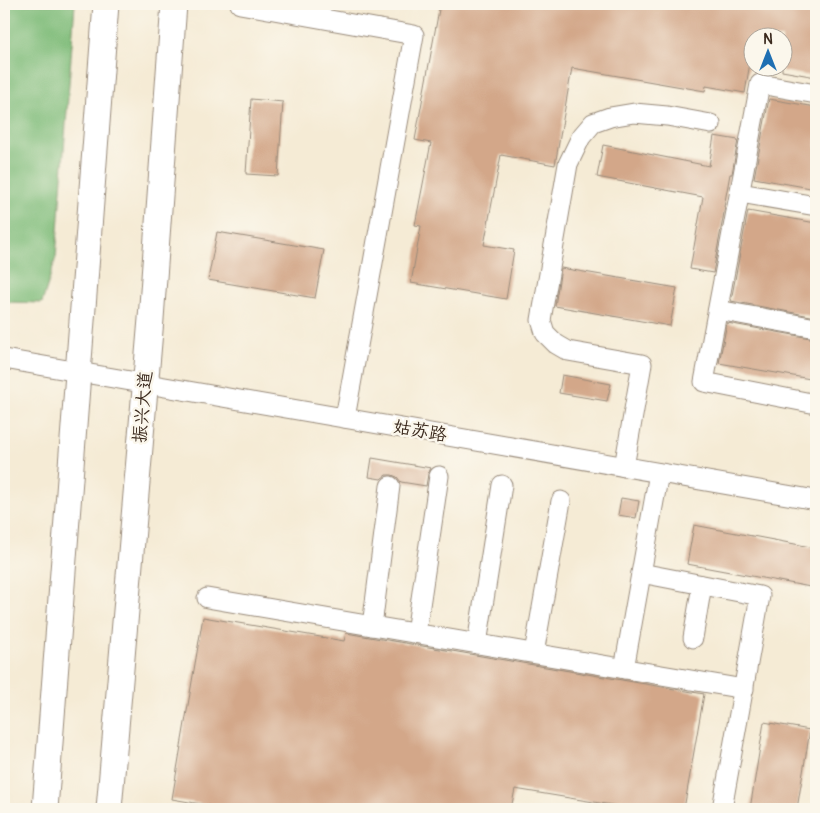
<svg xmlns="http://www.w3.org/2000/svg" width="820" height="813" font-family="Pangolin,'LXGW WenKai TC',sans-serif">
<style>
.forest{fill:#81bd7b;stroke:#5e744c}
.building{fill:#d3a789}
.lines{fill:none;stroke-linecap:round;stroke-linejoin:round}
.minor-casing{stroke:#988a7a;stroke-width:21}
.major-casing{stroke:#988a7a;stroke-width:27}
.minor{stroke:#fff;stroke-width:19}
.major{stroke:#fff;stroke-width:25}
.labels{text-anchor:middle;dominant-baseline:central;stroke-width:5;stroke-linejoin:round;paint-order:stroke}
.street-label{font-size:18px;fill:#3b2a1e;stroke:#fbf7ec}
</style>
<rect width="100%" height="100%" fill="#fbf7ec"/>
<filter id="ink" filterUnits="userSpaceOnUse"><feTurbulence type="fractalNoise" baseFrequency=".02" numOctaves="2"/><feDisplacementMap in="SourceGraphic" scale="10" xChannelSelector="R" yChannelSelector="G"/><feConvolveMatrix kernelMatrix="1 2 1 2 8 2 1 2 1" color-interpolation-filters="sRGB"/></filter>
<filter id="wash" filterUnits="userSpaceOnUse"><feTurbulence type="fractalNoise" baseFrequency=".0096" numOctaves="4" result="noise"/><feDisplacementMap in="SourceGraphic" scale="20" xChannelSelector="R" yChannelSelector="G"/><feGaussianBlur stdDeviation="1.12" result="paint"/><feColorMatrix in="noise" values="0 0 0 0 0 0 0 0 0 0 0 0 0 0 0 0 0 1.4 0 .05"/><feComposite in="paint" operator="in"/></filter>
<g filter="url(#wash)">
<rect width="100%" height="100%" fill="#f5ebd5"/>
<polygon class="forest" points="4,4 75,4 56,257 42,303 4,302"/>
<g id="blocks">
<g class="building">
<polygon points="440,4 816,4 816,77 782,71 782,38 752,38 752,50 745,93 706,86 705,91 572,68 555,165 501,155 484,245 514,250 506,299 411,283 421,226 415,225 431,143 415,140"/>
<polygon points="251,99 283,102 278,176 246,174"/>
<polygon points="769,99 816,107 816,189 754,178"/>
<polygon points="714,136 738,140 732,174 730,174 724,207 725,207 713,273 690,269 703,197 597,177 603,145 709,166"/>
<polygon points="748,211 816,223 816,317 731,301"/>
<polygon points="217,232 324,250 315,298 208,280"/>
<polygon points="561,268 677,288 670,326 555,306"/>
<polygon points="727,323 816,339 816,380 719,363"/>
<polygon points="562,375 611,384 607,401 559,393"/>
<polygon points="372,458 431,468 428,474 426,486 401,482 397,477 392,475 386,475 381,479 369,477"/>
<polygon points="621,498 639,501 636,518 618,515"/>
<polygon points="694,525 816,548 816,588 687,564"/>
<polygon points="203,617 344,641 346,633 704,694 684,809 636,809 515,789 511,809 230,809 172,799"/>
<polygon points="764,722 810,730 797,809 750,809"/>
</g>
</g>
</g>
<g filter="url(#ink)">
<use href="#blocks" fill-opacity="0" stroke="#988a7a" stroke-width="1"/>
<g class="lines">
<g class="minor-casing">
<g id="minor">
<polyline points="240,4 414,35 345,418"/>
<polyline points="816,94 760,84 704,382 816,404"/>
<polyline points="740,193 816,206"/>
<polyline points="718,310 816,328"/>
<polyline points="4,359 816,500"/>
<polyline points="624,467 642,364 568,351 556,344 545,333 541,320 568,164 581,137 593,123 610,117 634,113 667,116 711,124"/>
<polyline points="641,573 760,596 722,809"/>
<polyline points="207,598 744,689"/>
<polyline points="372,626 390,486"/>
<polyline points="416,633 439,476"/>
<polyline points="693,638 702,585"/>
<polyline points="477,644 502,485"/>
<polyline points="534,653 561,501"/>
<polyline points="624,669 659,473"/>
</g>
</g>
<g class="major-casing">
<g id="major">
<polyline points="45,809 106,4"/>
<polyline points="109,809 151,319 174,4"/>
</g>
</g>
<use href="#minor" class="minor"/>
<use href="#major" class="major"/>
</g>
</g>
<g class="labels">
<g class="street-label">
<text transform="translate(143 407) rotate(-85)">振兴大道</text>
<text transform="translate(420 431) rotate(10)">姑苏路</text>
</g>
</g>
<rect width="820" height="813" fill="none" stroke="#fbf7ec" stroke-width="20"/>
<g transform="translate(768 52)"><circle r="24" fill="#fbf7ec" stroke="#aea59a"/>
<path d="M0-4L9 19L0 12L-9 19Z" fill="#1f6fb2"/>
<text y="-8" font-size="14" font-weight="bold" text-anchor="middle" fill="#3b2a1e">N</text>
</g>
</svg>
